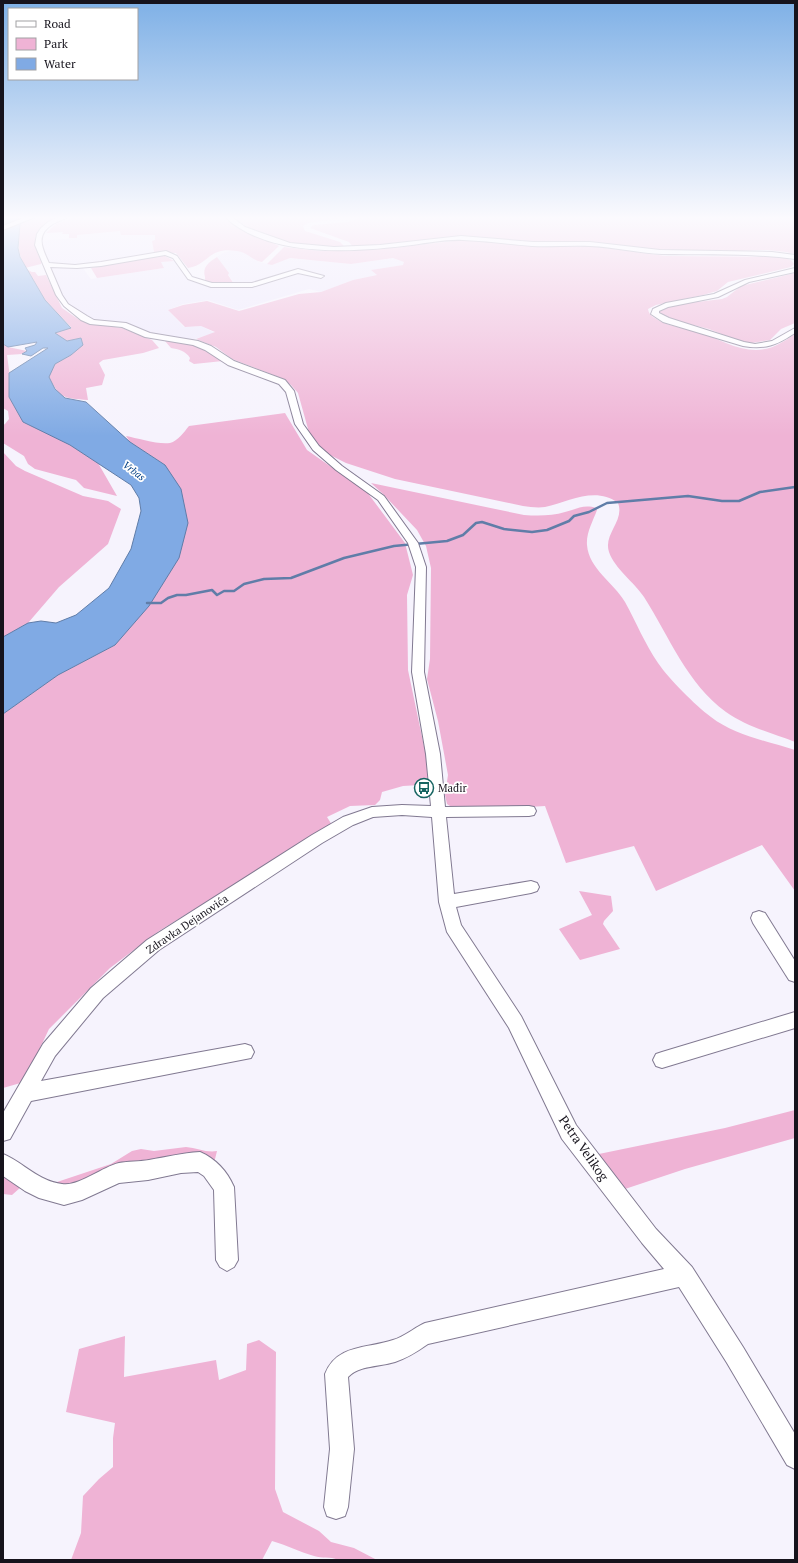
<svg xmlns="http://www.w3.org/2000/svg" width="798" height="1563" font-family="'PT Serif',serif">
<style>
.built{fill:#ede7fb}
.green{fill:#efb3d5}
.water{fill:#80aae4;stroke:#607da8}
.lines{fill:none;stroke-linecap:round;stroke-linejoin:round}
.stream{stroke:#607da8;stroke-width:2.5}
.minor-casing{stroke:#817991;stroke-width:2}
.minor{fill:#fff;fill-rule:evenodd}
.labels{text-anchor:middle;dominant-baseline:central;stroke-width:3.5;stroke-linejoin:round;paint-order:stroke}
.far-water-label{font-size:10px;font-style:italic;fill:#064285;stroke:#fff}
.poi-label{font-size:11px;fill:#16131c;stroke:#fff;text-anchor:start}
.street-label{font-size:11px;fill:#16131c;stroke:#fff}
.near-street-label{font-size:13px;fill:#16131c;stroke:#fff}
</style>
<rect width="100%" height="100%" fill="#f6f3fd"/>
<polygon class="built" points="120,231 121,235 155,235 155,240 152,241 154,254 82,267 91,279 164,268 161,262 177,260 190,278 210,285 235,285 217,257 223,253 233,250 245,253 259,262 272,265 289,258 351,264 393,258 405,262 403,265 372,270 377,275 353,280 321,292 309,289 238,310 208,300 183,304 168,310 184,327 201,326 215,333 187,341 157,337 131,327 93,322 66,305 46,263 38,241 76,238 77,235"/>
<g class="green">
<path d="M37,217H59C34,225 29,241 42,262L41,264L25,268C17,252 18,241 20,224Z"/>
<path d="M75,217H224L228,221L279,246L262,262C253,261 247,252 237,251C208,246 209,265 188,268L176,253L154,252L152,241L155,240V235H121L120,231L77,235V238H69V234H62L63,232L46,233L56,224Z"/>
<polygon points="232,217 349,217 308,223 303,226 305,231 340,242 343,245 344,247 339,248 292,244 254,231"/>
<polygon points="361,217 795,217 795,254 786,252 767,250 688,253 613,246 457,237 392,245 353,247 349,242 310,228 313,225 348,222"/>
<path d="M462,240L558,247L590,246L666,256L782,257L791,260L794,264L791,267L728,282L717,291L703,295L656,305L648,309C649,316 655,318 660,321C671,327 686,328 698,332C717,338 736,350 756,350C772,350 783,342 795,334V742C772,733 747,727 726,712C687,684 669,636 644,597C634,582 615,569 609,552C603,534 625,521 618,503C595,486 569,502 545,507C538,508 530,507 523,506L395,479L346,463L322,451L310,436L298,393L291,385L281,378L232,359L216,347L196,339L215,332L201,326L185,327L168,310L183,305L207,301L239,311L299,294L321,292L353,280L377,275L371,270L403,265L404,262L393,258L351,264L290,258L272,265L267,264L284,247L320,251H342L400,247Z"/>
<polygon points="163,255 174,261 161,262 164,268 97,278 91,268"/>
<path d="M217,257L229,273L228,275L234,284C226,284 216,285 208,282C205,281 205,280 205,277C202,267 209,262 217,257Z"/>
<path d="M26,269L32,272H35L38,276L46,275L62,308L78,319L87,323L122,328L152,340L159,348L143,353L103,360L99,363L105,375L102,385L86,388L88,400C64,398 60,399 49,377L55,364L71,355L83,344L81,338L67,341L55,333L71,327L45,300Z"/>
<polygon points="795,273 795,323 781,329 770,340 752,343 741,342 709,329 666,318 659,314 659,310 672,305 722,299 727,297 741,286"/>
<path d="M165,341C193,343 199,346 223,361L194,364L189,361L190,358C186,351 178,349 171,348Z"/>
<polygon points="3,344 8,347 27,351 22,354 7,355 10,377 9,397 70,445 98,463 117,496 84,488 76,480 35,469 28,464 24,456 3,443 3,425 5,424 9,419 8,411 3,408"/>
<path d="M285,413L307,450L367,492L405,543L413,575L407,595L408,670L430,775L420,785L403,786L382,792L380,800L375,805L350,806L327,817L332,825L159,931L110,968L49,1029L24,1082L3,1088V714L58,675L115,645L165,465L130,442L126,436C137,438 159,445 170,443C178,441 184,432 189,426Z"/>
<polygon points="3,452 16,466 25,471 83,496 108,501 121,509 108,544 59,587 28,623 3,637"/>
<path d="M371,483L524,515C538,516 552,516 565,512C577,509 584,504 596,508L597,510C593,521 586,533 587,545C589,569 613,582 625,602C636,622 645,644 658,663C669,679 695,705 711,717C734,735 767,741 795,750V891L762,845L656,891L634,846L566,863L545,806L529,807L453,808L447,804L445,795L448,775L438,721L427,679L430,659L431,568L426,546L417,530L383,494Z"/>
<polygon points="579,891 611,896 613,911 604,921 603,924 620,949 580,960 559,929 592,915"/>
<polygon points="795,1110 795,1138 685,1169 622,1190 594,1155 725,1128"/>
<path d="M186,1147C197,1148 207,1153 217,1151L214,1163L64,1189L50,1182H57L111,1164L132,1151L141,1149L154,1151Z"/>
<polygon points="3,1173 21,1187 12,1195 3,1194"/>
<path d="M125,1336L124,1377L216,1360L219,1380L246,1370L247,1344L259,1340L276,1352L275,1489L283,1512L319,1531L331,1542L354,1548L377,1560H338C330,1556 322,1559 314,1556C299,1552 287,1545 272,1541L262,1560H71L81,1533L83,1496L99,1479L113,1467V1438L115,1423L66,1412L79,1349Z"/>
</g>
<polygon class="water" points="3,217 18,217 20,224 18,248 20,257 45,300 71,328 55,333 67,341 81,338 83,345 71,355 55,364 49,377 55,389 65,398 86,402 130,442 165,465 181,489 188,523 179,558 149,606 115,645 58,675 3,714 3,637 28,623 41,621 56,623 76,615 109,588 131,549 141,511 139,498 131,485 70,445 23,422 9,397 9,373 48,348 43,348 31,356 22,354 27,351 25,348 35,345 37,342 8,347 3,344"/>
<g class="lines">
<polyline class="stream" points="147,603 161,603 168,598 177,595 186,595 212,590 217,595 224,591 234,591 244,584 264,579 291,578 344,558 394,546 447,541 463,535 476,523 482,522 504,529 532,532 547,530 569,521 574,516 589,512 607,503 688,496 722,501 739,501 760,492 795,487"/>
<g class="minor-casing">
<g id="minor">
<polygon points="26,217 35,217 3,230 3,226"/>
<path d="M58,217H68C63,220 58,221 53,224C35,235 42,248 49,263L75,265L101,262L166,251L177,256L192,277L212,283H252L298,269L324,276L321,278L298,273L252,287H211L188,279L173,258L165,255L101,266L77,268L50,267L62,295L68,304L87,316L94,320L126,323L150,333L198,341L211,346L234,361L285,380L294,391L303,424L319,446L342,466L384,496L418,543L426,567L424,672L440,754L445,807L529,806L534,807L536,811L534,815L529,816L446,817L454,894L531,881L537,883L539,887L537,891L531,893L456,907L461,925L521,1016L576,1125L656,1229L692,1267L743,1347L795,1434V1469L787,1465L727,1363L679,1287L428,1344C418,1351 407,1358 395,1362C379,1367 360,1365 348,1377L354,1449L348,1507L345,1516L336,1519L327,1516L324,1507L330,1449L325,1374C337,1344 366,1349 393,1340C404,1337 414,1328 425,1323L664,1269L642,1243L562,1139L509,1028L447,932L439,902L432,817L402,815L373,817L353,825L322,843L159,950L103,998L55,1056L41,1081L245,1044L251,1046L254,1052L251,1058L31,1101L10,1139L3,1141V1113L43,1044L91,988L147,940L312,835L343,817L372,807L402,805L431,806L426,754L412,672L416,567L408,543L378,500L336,470L313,450L295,424L286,392L279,384L228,365L205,350L193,345L145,337L122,327L90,324L81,320L64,306L56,295L35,245L37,234L41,228L48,222Z"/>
<path d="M225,217H232L245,227L290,243L334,247L380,245L461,236L533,242H590L660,250L772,252L795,255V259C751,253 706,255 662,254C638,253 614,247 590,246C571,245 551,247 532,246C509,244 486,241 463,240C446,239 428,243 412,245C356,252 270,259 225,217Z"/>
<path d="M795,268V272L749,282L718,297L668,307L659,311V313L669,318L744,342L755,344L772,341L795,328V333C777,345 765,350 743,346L663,322L651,314L653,309L666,303L714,294L745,280Z"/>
<polygon points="759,911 765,913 795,961 795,982 789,980 753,923 751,918 753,913"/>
<polygon points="795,1012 795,1028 662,1068 656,1066 653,1060 656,1054 662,1052"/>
<path d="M200,1152C216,1159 227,1171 234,1187L238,1260L234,1267L227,1271L220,1267L216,1260L214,1190L204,1176L198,1172L181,1173L148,1180L119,1183L82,1200L64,1205L39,1198L25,1191L3,1176V1154C24,1163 38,1181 62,1184C78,1187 102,1167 119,1163C128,1161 139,1162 149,1160C166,1157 182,1153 200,1152Z"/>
</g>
</g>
<use href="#minor" class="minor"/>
</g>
<linearGradient id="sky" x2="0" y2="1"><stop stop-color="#7eb0e6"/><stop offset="0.5" stop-color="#fbfafe"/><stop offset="1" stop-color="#fbfafe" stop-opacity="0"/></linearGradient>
<rect width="798" height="436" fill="url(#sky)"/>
<defs>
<g id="bus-ring" transform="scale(1)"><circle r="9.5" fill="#fff" stroke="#166461" stroke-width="1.5"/><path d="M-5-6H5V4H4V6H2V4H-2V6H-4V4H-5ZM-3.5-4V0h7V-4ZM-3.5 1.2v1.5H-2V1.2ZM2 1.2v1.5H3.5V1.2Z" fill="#166461"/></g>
</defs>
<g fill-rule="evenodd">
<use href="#bus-ring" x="424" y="788"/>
</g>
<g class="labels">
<g class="far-water-label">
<text transform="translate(134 471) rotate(37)">Vrbas</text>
</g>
<g class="poi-label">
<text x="438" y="788">Mađir</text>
</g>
<g class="street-label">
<text transform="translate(187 924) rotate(-34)">Zdravka Dejanovića</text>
</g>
<g class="near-street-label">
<text transform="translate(584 1148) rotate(55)">Petra Velikog</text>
</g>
</g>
<rect width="798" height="1563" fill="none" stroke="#16131c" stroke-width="8"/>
<rect x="8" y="8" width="130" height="72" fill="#ffffff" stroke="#a2a1a4"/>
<rect x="16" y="21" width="20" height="6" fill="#ffffff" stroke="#a2a1a4"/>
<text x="44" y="28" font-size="12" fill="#16131c">Road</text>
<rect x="16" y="38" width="20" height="12" fill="#efb3d5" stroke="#a2a1a4"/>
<text x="44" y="48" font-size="12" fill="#16131c">Park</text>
<rect x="16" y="58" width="20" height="12" fill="#80aae4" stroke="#a2a1a4"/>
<text x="44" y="68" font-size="12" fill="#16131c">Water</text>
</svg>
